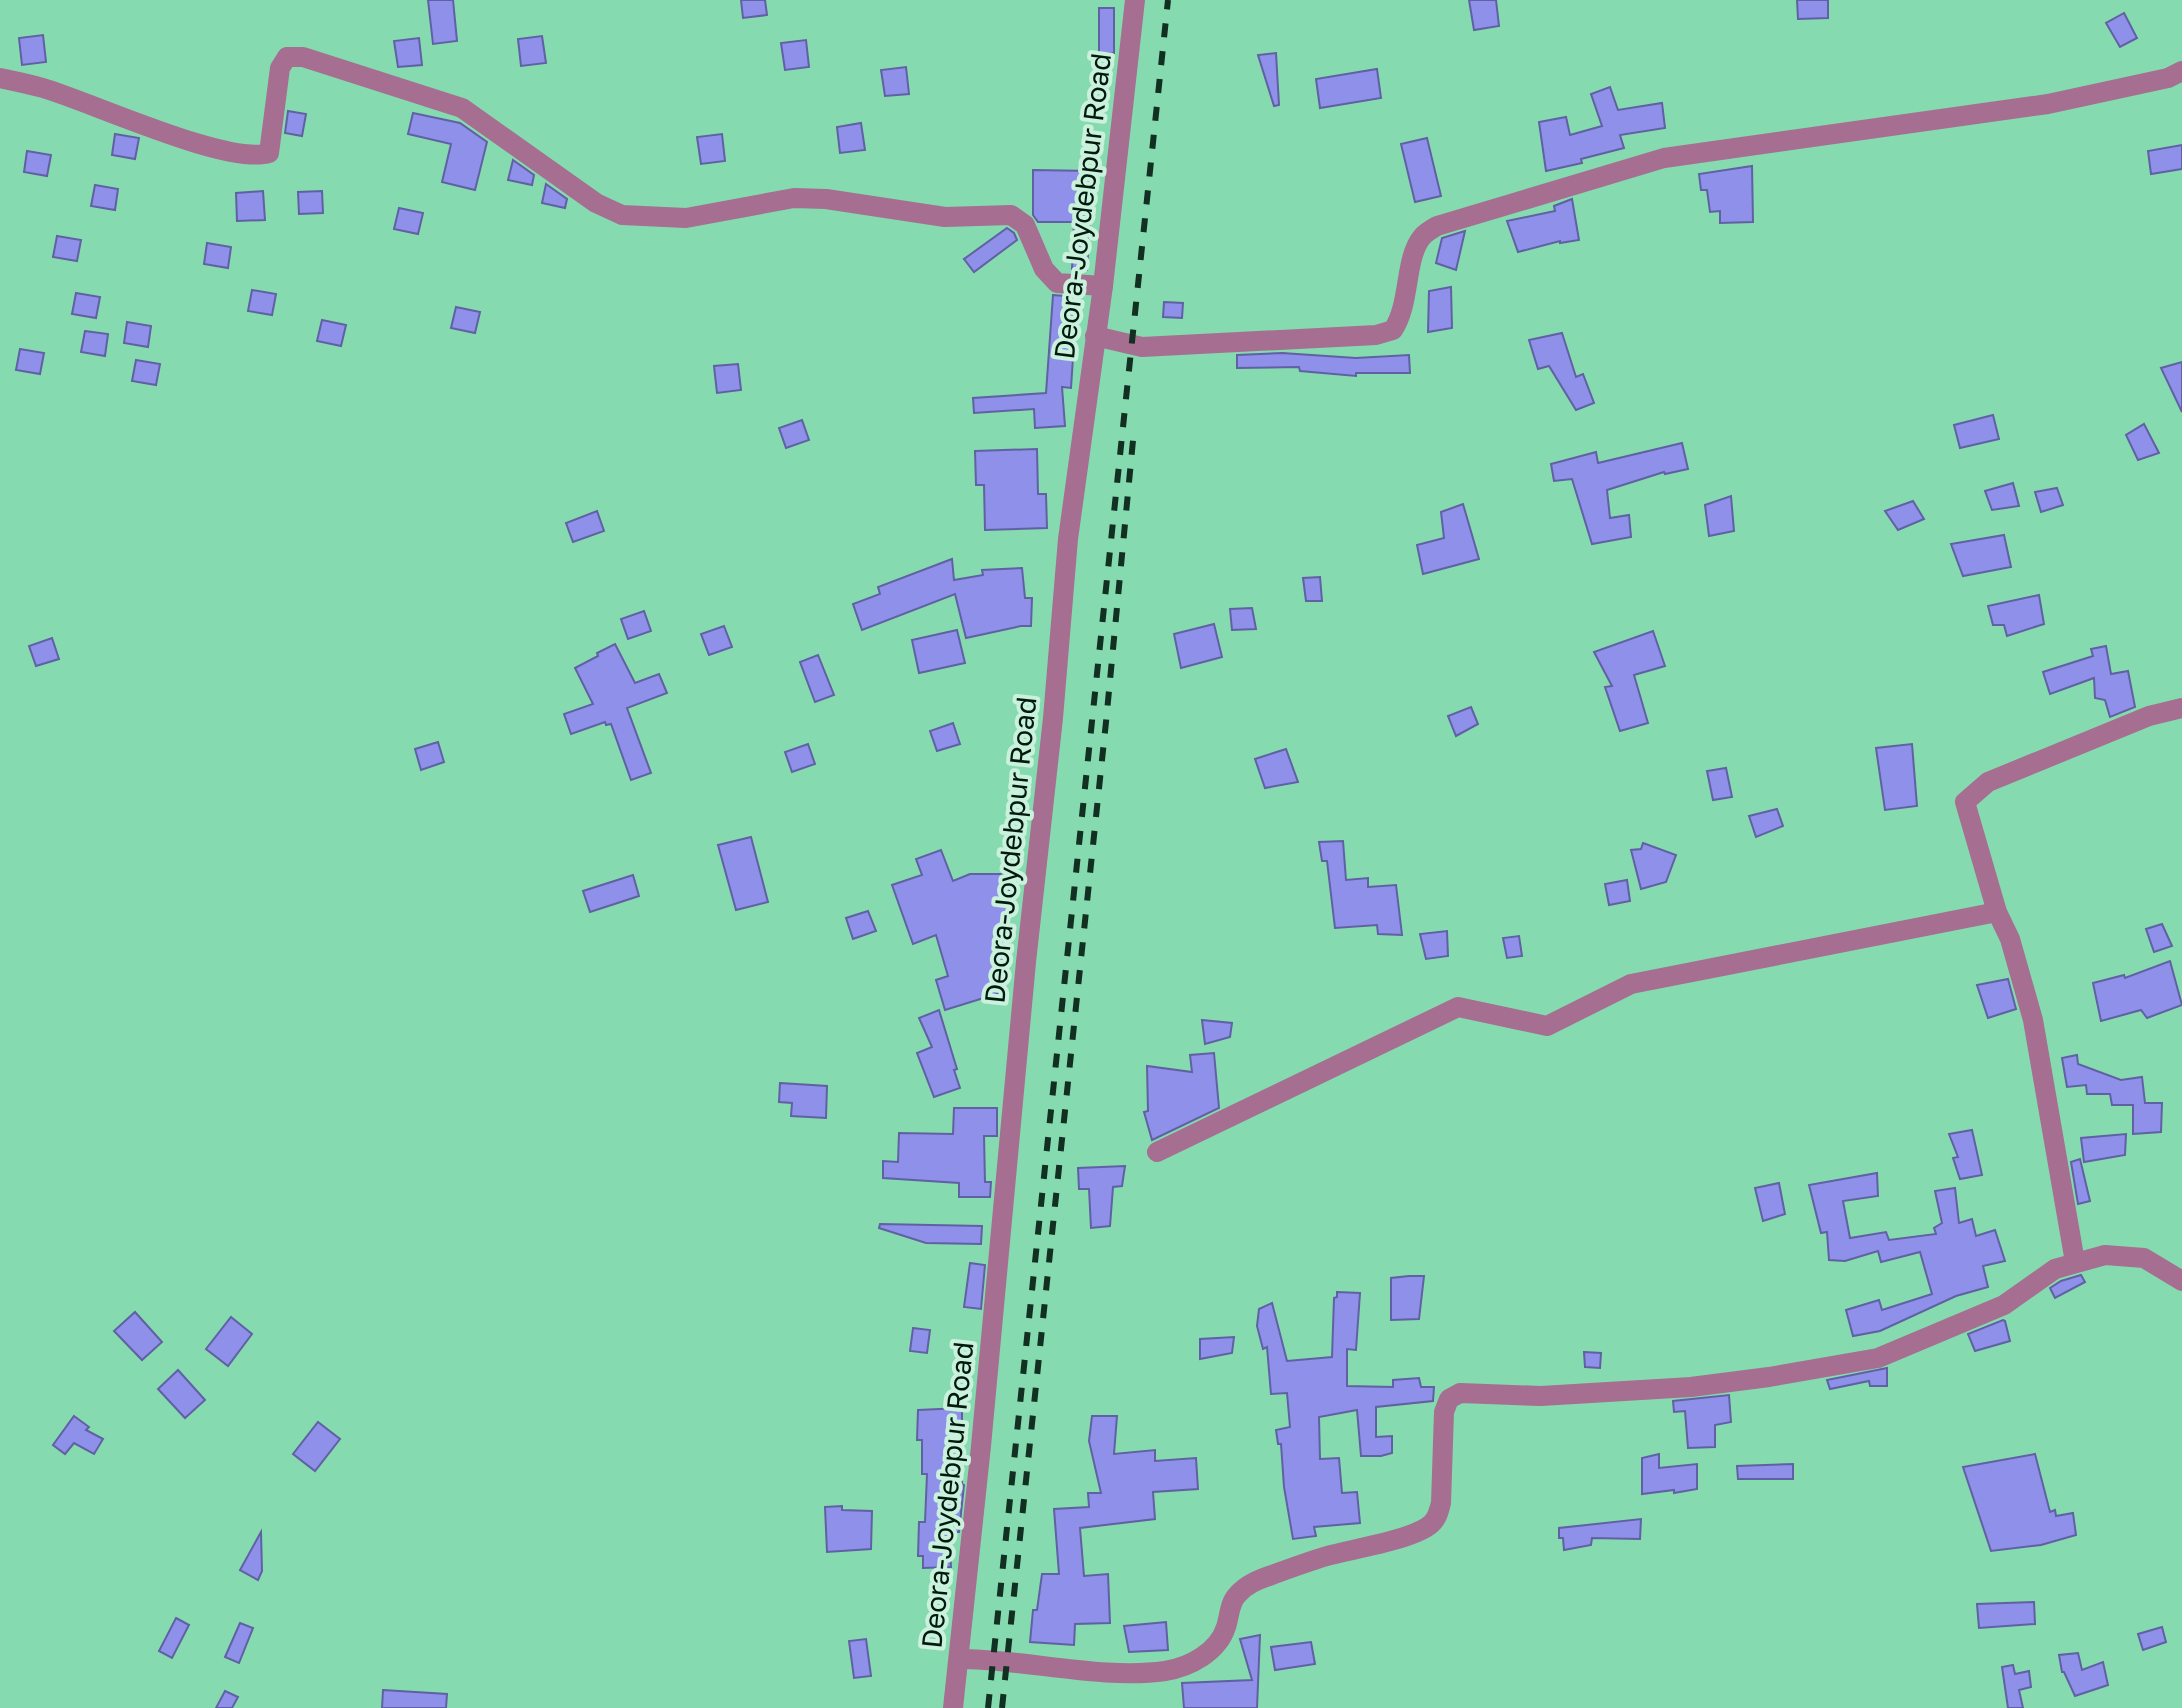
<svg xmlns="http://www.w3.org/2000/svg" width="2182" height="1708" font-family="'Golos Text',sans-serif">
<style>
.building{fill:#8e90e9;stroke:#6061a3;stroke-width:2}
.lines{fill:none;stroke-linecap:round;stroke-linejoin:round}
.minor{stroke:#a66e91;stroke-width:20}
.rail{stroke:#113021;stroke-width:6;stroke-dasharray:14 14;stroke-linecap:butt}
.labels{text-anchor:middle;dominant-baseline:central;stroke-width:8;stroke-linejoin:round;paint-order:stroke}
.street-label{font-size:28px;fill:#01190e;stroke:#c9f1db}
</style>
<rect width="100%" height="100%" fill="#86dab0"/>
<g class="building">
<polygon points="428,0 453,0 457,41 433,44"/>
<polygon points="741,0 765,0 767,15 743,18"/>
<polygon points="1469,0 1496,0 1499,26 1474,30"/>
<polygon points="1797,0 1828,0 1828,18 1798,19"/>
<rect x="1099" y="8" width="15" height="45"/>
<polygon points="2124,13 2137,38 2120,47 2106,23"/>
<polygon points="43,35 46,62 22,65 19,38"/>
<polygon points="542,36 546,63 521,66 518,39"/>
<polygon points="419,38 422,65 398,67 394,41"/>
<polygon points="806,40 809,67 785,70 781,43"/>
<polygon points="1276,53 1279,105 1274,106 1258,55"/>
<polygon points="906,67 909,94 885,96 881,70"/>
<polygon points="1377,69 1381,98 1320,108 1316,79"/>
<polygon points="1610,87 1618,110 1662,103 1665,128 1620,135 1624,148 1581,159 1582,163 1546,171 1539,122 1566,117 1570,135 1602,126 1591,94"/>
<polygon points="288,111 306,114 302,136 285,133"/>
<polygon points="413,113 460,123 487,142 475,190 442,182 451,144 408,134"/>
<polygon points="861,123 865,150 840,153 837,127"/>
<polygon points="115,134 139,138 135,159 112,155"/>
<polygon points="722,134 725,161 701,164 697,137"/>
<polygon points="1427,138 1441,196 1415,202 1401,144"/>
<polygon points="2182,145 2182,169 2151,174 2148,151"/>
<polygon points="27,151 51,155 47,176 24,172"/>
<polygon points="513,160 534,175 532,185 508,180"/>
<polygon points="1752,166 1753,222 1720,223 1720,211 1710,212 1707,190 1701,190 1699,174"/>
<polygon points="1033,170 1093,171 1087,270 1072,269 1074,222 1038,222 1033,215"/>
<polygon points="546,184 567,199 565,208 542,203"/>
<polygon points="95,185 118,189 115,210 91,206"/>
<polygon points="263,191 265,220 237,221 236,193"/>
<polygon points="322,191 323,213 299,214 298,192"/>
<polygon points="1572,199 1579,240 1560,243 1560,241 1518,252 1507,221 1555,211 1554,206"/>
<polygon points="399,208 423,213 418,234 394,229"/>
<polygon points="1007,228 1014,233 1017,240 974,272 964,259"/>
<polygon points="1465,231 1456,270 1436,263 1442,238"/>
<polygon points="57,236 81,240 77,261 53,257"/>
<polygon points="207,243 231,247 228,268 204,264"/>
<polygon points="1451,287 1452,328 1428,332 1429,291"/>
<polygon points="252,290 276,294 272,315 248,311"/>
<polygon points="76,293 100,297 96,318 72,314"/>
<polygon points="1053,295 1077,297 1071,388 1062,387 1065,426 1035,428 1034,409 974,413 973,398 1046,393"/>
<polygon points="1164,302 1183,303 1182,318 1163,317"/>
<polygon points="456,307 480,312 475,333 451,328"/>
<polygon points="322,320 346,325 341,346 317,341"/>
<polygon points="127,322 151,326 148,347 124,343"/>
<polygon points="85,331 108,334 105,356 81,352"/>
<polygon points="1562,333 1576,377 1583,374 1594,403 1576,410 1549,366 1538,369 1529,340"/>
<polygon points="20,349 44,353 40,374 16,370"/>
<polygon points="1282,353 1356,358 1409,355 1410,373 1356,373 1356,376 1300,371 1299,367 1237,368 1237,355"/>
<polygon points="136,360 160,364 156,385 132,381"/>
<polygon points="2182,362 2182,412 2161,368"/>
<polygon points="738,364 741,390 717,393 714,366"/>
<polygon points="1993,415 1999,439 1960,448 1954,425"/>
<polygon points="802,420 809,440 786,448 779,428"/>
<polygon points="2144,424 2159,453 2138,460 2126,435"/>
<polygon points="1682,443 1688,469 1665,474 1664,472 1607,490 1610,518 1629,515 1631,537 1592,544 1572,479 1554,481 1551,464 1596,452 1598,463"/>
<polygon points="1037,449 1038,494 1046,494 1047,528 985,530 984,485 976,485 975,451"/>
<polygon points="2013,483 2019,506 1992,510 1985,491"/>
<polygon points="2057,488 2063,505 2041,512 2035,492"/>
<polygon points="1731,496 1734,531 1709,536 1705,505"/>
<polygon points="1913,501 1924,519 1898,530 1885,511"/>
<polygon points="1463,504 1479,559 1423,574 1417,545 1444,538 1441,512"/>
<polygon points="597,511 604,531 573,542 566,523"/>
<polygon points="2004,535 2011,567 1963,576 1951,544"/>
<polygon points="952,559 954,580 983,575 982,570 1022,568 1025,598 1032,598 1031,626 1021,626 966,638 955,594 862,630 853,604 880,594 878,587"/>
<polygon points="1320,577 1322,601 1306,601 1303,578"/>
<polygon points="2039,595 2044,624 2007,636 2004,625 1993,625 1988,606"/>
<polygon points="1252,608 1256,629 1232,630 1230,609"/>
<polygon points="644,611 651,631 628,639 621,619"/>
<polygon points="1214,624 1222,657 1181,668 1174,634"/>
<polygon points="724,626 732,647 709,655 701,634"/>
<polygon points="957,630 965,663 919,673 912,640"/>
<polygon points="1653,631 1665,666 1634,675 1648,723 1620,731 1605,687 1612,686 1594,652"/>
<polygon points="52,638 59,659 36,666 29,646"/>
<polygon points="615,644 635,683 659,674 667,693 627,708 651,773 631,780 611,724 606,725 605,722 571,734 564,714 593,704 575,668 598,656 597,653"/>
<polygon points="2106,646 2111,674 2128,671 2135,707 2110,717 2105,700 2095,698 2094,678 2050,694 2043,672 2093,656 2091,649"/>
<polygon points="818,655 834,695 815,702 800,662"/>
<polygon points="1471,707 1478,724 1456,736 1448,716"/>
<polygon points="953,723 960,744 937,751 930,731"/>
<polygon points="438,742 444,762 421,770 415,749"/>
<polygon points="808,744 815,764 792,772 785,752"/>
<polygon points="1912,744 1917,806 1885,810 1876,748"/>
<polygon points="1286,749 1298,782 1265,788 1255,759"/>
<polygon points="1726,768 1732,797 1713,800 1707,771"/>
<polygon points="1777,809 1783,826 1756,837 1749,816"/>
<polygon points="751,837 768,902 736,910 718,845"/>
<polygon points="1343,841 1346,880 1368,878 1368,887 1396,885 1402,935 1378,934 1377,925 1335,928 1327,861 1322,861 1319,842"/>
<polygon points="1643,843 1676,855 1666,882 1641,889 1631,850 1641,849"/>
<polygon points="941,850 953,881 970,874 1010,874 1009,904 1013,914 1009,914 1009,952 1005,952 1003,992 945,1010 936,980 948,976 936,935 913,944 892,885 922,875 916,859"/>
<polygon points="633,875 639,896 590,912 583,891"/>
<polygon points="1627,880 1630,901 1609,905 1605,884"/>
<polygon points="868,911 876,931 853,939 846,918"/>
<polygon points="2162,924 2172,946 2154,952 2146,929"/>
<polygon points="1447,931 1448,956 1426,959 1420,934"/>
<polygon points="1519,936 1522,956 1507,958 1503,938"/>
<polygon points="2170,961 2182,1005 2147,1018 2141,1010 2101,1021 2093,983 2124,975 2125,978"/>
<polygon points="2008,979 2016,1009 1988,1018 1977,985"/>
<polygon points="939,1010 957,1069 954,1070 960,1088 934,1097 917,1053 932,1047 919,1018"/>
<polygon points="1202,1020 1232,1023 1230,1037 1205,1044"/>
<polygon points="1214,1053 1219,1108 1152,1140 1144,1112 1148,1111 1147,1066 1192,1072 1190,1055"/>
<polygon points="2077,1055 2078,1064 2121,1080 2142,1077 2145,1103 2162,1103 2161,1132 2133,1134 2133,1105 2112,1105 2110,1094 2087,1094 2086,1085 2067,1087 2062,1058"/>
<polygon points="780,1083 827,1086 826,1118 791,1116 792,1103 779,1102"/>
<polygon points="954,1108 997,1108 997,1136 984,1136 985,1182 991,1182 990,1197 959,1197 959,1183 883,1178 883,1161 898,1162 899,1133 953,1134"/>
<polygon points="1972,1130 1982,1175 1960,1179 1953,1158 1958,1157 1949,1134"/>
<polygon points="2126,1134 2125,1155 2084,1162 2081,1138"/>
<polygon points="2080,1159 2090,1201 2078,1204 2071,1162"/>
<polygon points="1125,1166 1122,1186 1113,1187 1110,1226 1091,1228 1089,1189 1079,1189 1078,1168"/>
<polygon points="1877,1173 1878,1196 1843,1201 1850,1238 1886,1232 1889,1240 1936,1234 1934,1228 1942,1223 1935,1191 1955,1188 1959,1223 1972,1219 1976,1236 1995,1230 2005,1261 1983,1266 1988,1287 1956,1296 1880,1331 1853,1336 1846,1310 1879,1300 1882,1310 1932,1294 1920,1252 1881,1262 1878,1251 1845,1261 1829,1260 1827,1232 1821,1233 1809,1185"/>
<polygon points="1779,1183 1785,1214 1763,1221 1755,1188"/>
<polygon points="880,1224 982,1226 981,1244 926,1243 879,1228"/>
<polygon points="970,1263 985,1265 981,1309 964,1307"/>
<polygon points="2081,1275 2085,1282 2055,1298 2050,1288 2061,1281"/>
<polygon points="1409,1276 1424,1276 1419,1319 1391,1320 1391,1278"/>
<polygon points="1337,1292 1360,1293 1356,1350 1347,1349 1347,1386 1393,1387 1393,1380 1419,1378 1421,1387 1434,1387 1433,1401 1376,1407 1376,1437 1392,1436 1392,1453 1381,1456 1361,1456 1357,1410 1319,1417 1320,1459 1339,1458 1342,1493 1357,1492 1360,1523 1314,1527 1316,1536 1293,1539 1284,1487 1281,1444 1278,1444 1276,1430 1290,1427 1287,1393 1271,1394 1267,1347 1263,1349 1257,1326 1259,1309 1272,1303 1287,1361 1332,1357 1334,1298 1337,1297"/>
<polygon points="135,1312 162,1342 142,1360 114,1331"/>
<polygon points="231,1317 252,1334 228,1366 206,1349"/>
<polygon points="2003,1320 2005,1321 2010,1341 1975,1351 1968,1334"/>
<polygon points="913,1328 930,1330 927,1353 910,1351"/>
<polygon points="1234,1337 1232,1353 1200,1359 1200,1339"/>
<polygon points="1584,1352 1601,1353 1600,1368 1585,1367"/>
<polygon points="1887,1368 1887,1386 1870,1386 1869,1381 1830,1389 1827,1380"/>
<polygon points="178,1370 205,1400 185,1418 158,1389"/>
<polygon points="1729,1395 1731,1422 1715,1425 1715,1447 1688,1448 1685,1411 1674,1412 1673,1401"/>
<polygon points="962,1408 962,1484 964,1485 959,1532 949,1532 951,1567 923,1568 923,1556 918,1556 919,1522 925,1522 927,1474 922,1474 922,1440 917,1440 918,1410"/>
<polygon points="74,1416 89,1427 86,1430 103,1439 94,1454 74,1443 65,1454 53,1445"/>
<polygon points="1092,1416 1117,1416 1114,1454 1155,1450 1155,1461 1196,1458 1198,1489 1153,1492 1155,1519 1080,1528 1084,1576 1108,1574 1110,1623 1075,1624 1074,1645 1030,1642 1033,1610 1037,1610 1042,1574 1059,1574 1054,1509 1089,1507 1088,1493 1101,1493 1089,1441"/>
<polygon points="318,1422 340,1439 315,1471 293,1454"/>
<polygon points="1659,1454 1659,1468 1697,1464 1697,1489 1674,1493 1674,1490 1642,1494 1642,1458"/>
<polygon points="2035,1454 2050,1512 2055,1510 2056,1516 2073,1513 2076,1535 2041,1545 1991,1551 1963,1467"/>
<polygon points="1793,1464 1793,1479 1738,1479 1737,1466"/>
<polygon points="842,1506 842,1510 872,1511 871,1549 827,1552 825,1507"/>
<polygon points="1641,1519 1640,1539 1592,1538 1591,1545 1564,1550 1563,1538 1559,1538 1559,1528"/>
<polygon points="261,1532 262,1571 258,1580 240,1570"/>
<polygon points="2034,1602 2035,1624 1979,1628 1977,1604"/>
<polygon points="176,1618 189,1625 172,1658 159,1651"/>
<polygon points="1166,1622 1168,1650 1129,1652 1124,1626"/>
<polygon points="240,1623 253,1628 239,1663 225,1657"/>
<polygon points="2162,1627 2166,1642 2143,1650 2138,1634"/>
<polygon points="1260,1635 1257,1708 1184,1708 1182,1683 1252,1680 1240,1639"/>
<polygon points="866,1639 871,1676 854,1678 849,1641"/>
<polygon points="1311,1642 1315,1664 1275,1670 1271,1647"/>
<polygon points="2078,1653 2082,1670 2103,1662 2108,1685 2075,1696 2064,1672 2062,1672 2059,1655"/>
<polygon points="2013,1665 2015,1674 2029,1671 2031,1687 2019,1690 2023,1708 2008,1708 2002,1667"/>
<polygon points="383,1690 447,1694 446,1708 382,1708"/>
<polygon points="225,1691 238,1697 232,1708 216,1708"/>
</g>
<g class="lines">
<g class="minor">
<path d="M0,78C14,81 29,84 43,88C91,102 228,166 269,153L280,68L287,57H303L462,108L596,203L622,215L686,218L794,198L826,199L945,217L1011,215L1025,225L1044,269L1057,283L1103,286"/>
<path d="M1095,336L1142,347L1376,335L1393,330C1411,303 1404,259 1422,237C1425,233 1432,229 1437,226L1664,158L2048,104L2168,78L2182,71"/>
<polyline points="1157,1152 1458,1007 1547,1026 1631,984 1997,912"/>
<polyline points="2075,1262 2033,1020 2010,939 1997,912 1965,802 1988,782 2149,716 2182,708"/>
<path d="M959,1659C1025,1659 1102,1680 1165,1671C1190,1667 1218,1652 1226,1627C1230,1615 1229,1603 1238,1594C1247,1584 1258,1580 1269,1576C1288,1569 1307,1562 1327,1556C1351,1549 1413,1540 1431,1524C1437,1519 1439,1511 1441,1503L1444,1412L1449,1399L1460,1393L1541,1396L1691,1387L1769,1377L1878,1358L2004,1305L2055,1269L2105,1255L2144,1258L2182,1281"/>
<polyline points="953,1708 981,1446 1026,962 1053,718 1068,539 1103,286 1135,0"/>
</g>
<g class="rail">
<polyline points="988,1708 1168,0"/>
<polyline points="1002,1708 1106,722 1134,430"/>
</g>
</g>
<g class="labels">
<g class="street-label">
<text transform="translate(1082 206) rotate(-83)">Deora-Joydebpur Road</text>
<text transform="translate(1010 850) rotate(-84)">Deora-Joydebpur Road</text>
<text transform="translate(947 1495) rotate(-84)">Deora-Joydebpur Road</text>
</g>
</g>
</svg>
